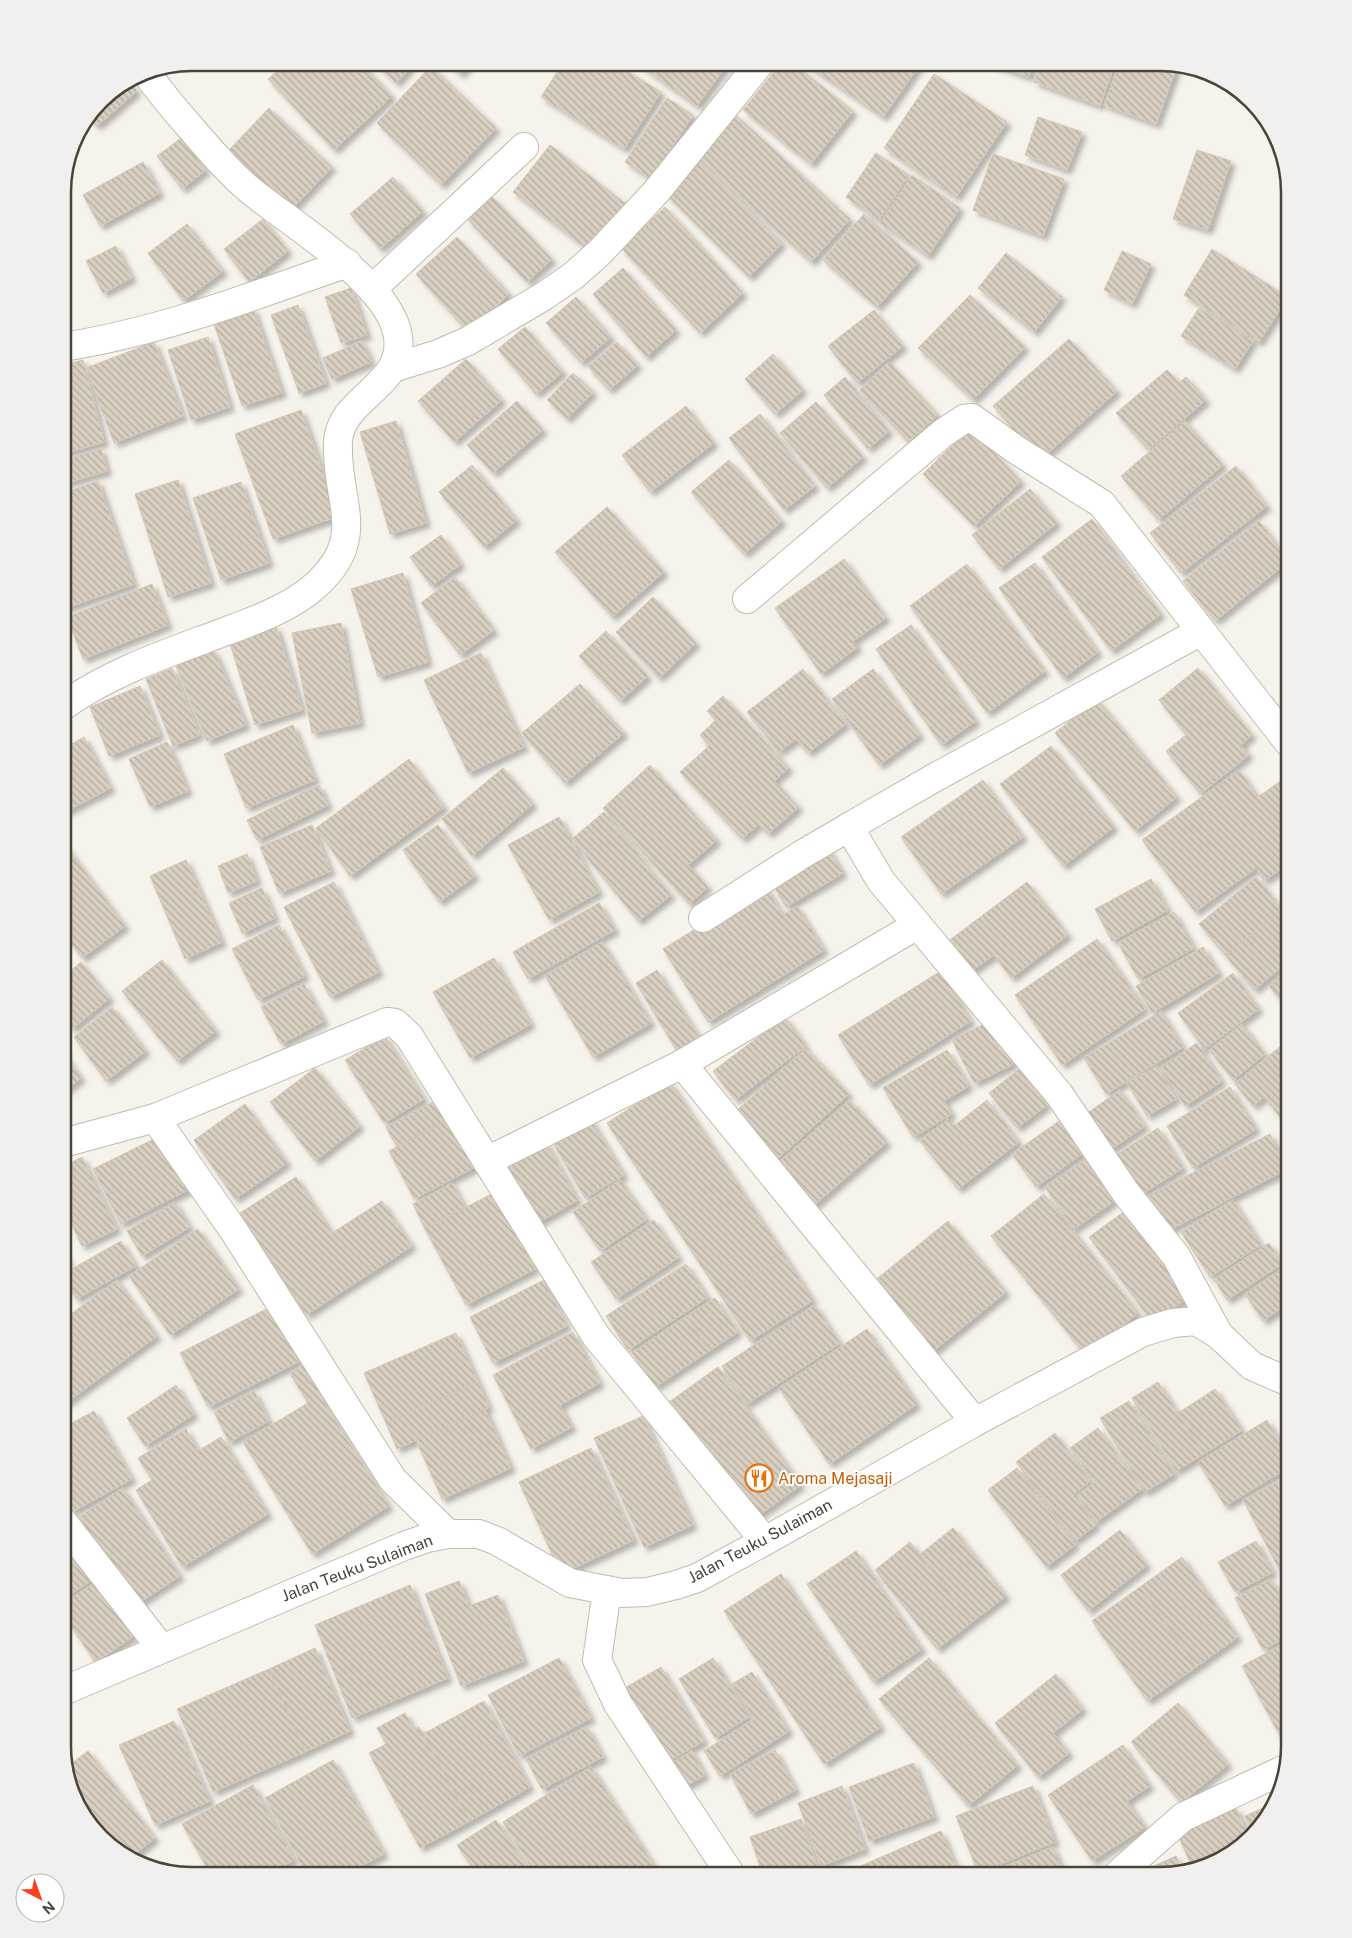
<svg xmlns="http://www.w3.org/2000/svg" width="1352" height="1938" font-family="'Public Sans',sans-serif">
<style>
.building{fill:url(#building-back-hatch);stroke:#d3c7b4;filter:url(#shadow)}
.lines{fill:none;stroke-linecap:round;stroke-linejoin:round}
.minor-casing{stroke:#c2bbae;stroke-width:30}
.minor{stroke:#fff;stroke-width:28}
.labels{text-anchor:middle;dominant-baseline:central;stroke-width:4;stroke-linejoin:round;paint-order:stroke}
.food-label{font-size:16px;fill:#c56008;stroke:#fff;text-anchor:start}
.street-label{font-size:16px;fill:#4b4439;stroke:#fff}
.rim{fill:none;stroke:#4b4439;stroke-width:2.5}
</style>
<defs>
<pattern id="building-back-hatch" width="6" height="6" patternUnits="userSpaceOnUse" patternTransform="scale(1.25)"><rect width="6" height="6" fill="#d8cfc1"/><path d="M-1 5l2 2M0 0l6 6M5-1l2 2" fill="none" stroke="#b1aa9e"/></pattern>
<filter id="shadow"><feDropShadow dx="4.5" dy="4.5" stdDeviation="2.5" flood-color="#0004"/></filter>
</defs>
<rect width="100%" height="100%" fill="#f6f3ec"/>
<g class="building">
<polygon points="286,63 361,63 392,96 334,150 268,79"/>
<polygon points="375,63 406,63 411,67 396,83"/>
<polygon points="447,63 471,63 460,74"/>
<polygon points="563,63 614,63 661,92 624,149 541,97"/>
<polygon points="637,63 728,63 697,106"/>
<polygon points="781,63 793,63 853,111 811,164 743,110"/>
<polygon points="804,63 921,63 883,117"/>
<polygon points="989,63 1034,63 1029,77"/>
<polygon points="1041,63 1115,63 1100,106 1034,82"/>
<polygon points="1120,63 1168,63 1177,66 1156,124 1104,105"/>
<polygon points="431,66 496,128 441,185 377,123"/>
<polygon points="934,74 1007,122 956,197 884,148"/>
<polygon points="129,82 137,91 97,126 89,118 101,100"/>
<polygon points="667,98 693,115 651,179 625,162"/>
<polygon points="269,108 332,167 292,209 229,150"/>
<polygon points="736,115 850,219 811,262 697,158"/>
<polygon points="1038,117 1082,132 1067,170 1025,155"/>
<polygon points="181,138 206,170 182,189 157,156"/>
<polygon points="550,145 626,204 590,251 513,192"/>
<polygon points="1197,150 1231,161 1208,230 1173,219"/>
<polygon points="876,153 909,175 879,220 846,197"/>
<polygon points="993,154 1064,179 1043,236 973,210"/>
<polygon points="699,161 782,243 749,277 666,194"/>
<polygon points="143,162 160,193 100,226 83,195"/>
<polygon points="912,175 960,208 928,256 880,223"/>
<polygon points="393,177 423,211 380,249 350,214"/>
<polygon points="491,196 552,259 527,282 467,219"/>
<polygon points="665,207 743,293 700,333 621,248"/>
<polygon points="864,214 918,262 877,307 823,260"/>
<polygon points="263,219 288,251 249,282 224,249"/>
<polygon points="187,224 223,271 183,301 148,253"/>
<polygon points="457,237 509,294 468,332 416,274"/>
<polygon points="116,246 132,278 103,293 86,261"/>
<polygon points="1212,249 1288,297 1259,342 1184,295"/>
<polygon points="1122,251 1151,264 1132,304 1104,290"/>
<polygon points="1006,253 1062,297 1034,332 978,288"/>
<polygon points="623,268 676,330 646,357 593,294"/>
<polygon points="351,288 367,335 341,343 325,297"/>
<polygon points="970,295 1025,347 973,400 918,348"/>
<polygon points="576,297 611,337 581,363 546,323"/>
<polygon points="298,305 326,383 299,393 271,315"/>
<polygon points="253,308 282,393 242,406 213,321"/>
<polygon points="1199,308 1253,341 1235,369 1181,336"/>
<polygon points="874,310 903,346 857,383 828,346"/>
<polygon points="525,327 563,372 536,394 498,349"/>
<polygon points="208,337 230,407 191,420 168,350"/>
<polygon points="1069,339 1117,391 1040,460 993,406"/>
<polygon points="362,341 371,362 332,379 323,358"/>
<polygon points="154,342 183,416 114,443 86,368"/>
<polygon points="617,342 638,365 609,390 588,367"/>
<polygon points="773,354 803,390 775,414 745,379"/>
<polygon points="466,359 502,400 454,442 418,401"/>
<polygon points="83,360 104,442 63,454 63,365"/>
<polygon points="889,362 938,415 908,442 860,390"/>
<polygon points="1167,370 1179,383 1186,377 1206,400 1148,450 1116,413"/>
<polygon points="573,373 593,392 567,419 547,400"/>
<polygon points="845,377 889,431 868,449 824,395"/>
<polygon points="517,401 543,430 493,473 467,445"/>
<polygon points="816,402 863,457 827,488 780,433"/>
<polygon points="686,406 714,443 650,492 622,455"/>
<polygon points="301,410 338,516 273,539 235,434"/>
<polygon points="760,414 815,486 784,510 729,438"/>
<polygon points="396,421 426,523 390,534 360,432"/>
<polygon points="1185,421 1223,465 1158,520 1121,476"/>
<polygon points="970,428 1021,481 974,526 923,474"/>
<polygon points="101,449 107,471 63,484 63,460"/>
<polygon points="729,460 782,521 744,554 691,492"/>
<polygon points="472,465 517,520 484,547 439,492"/>
<polygon points="1236,466 1267,506 1181,573 1150,533"/>
<polygon points="178,480 211,583 168,597 135,494"/>
<polygon points="98,481 134,584 63,609 63,493"/>
<polygon points="241,482 269,563 221,580 193,498"/>
<polygon points="1030,489 1057,523 999,569 972,535"/>
<polygon points="607,507 664,572 612,617 555,552"/>
<polygon points="1092,519 1161,614 1111,651 1042,557"/>
<polygon points="1259,521 1289,561 1215,621 1183,581"/>
<polygon points="441,535 461,564 431,586 410,557"/>
<polygon points="844,559 886,618 853,641 858,647 821,674 775,608"/>
<polygon points="1035,563 1098,652 1063,678 999,588"/>
<polygon points="967,564 1045,671 987,713 910,606"/>
<polygon points="403,573 428,662 378,677 351,589"/>
<polygon points="455,577 494,630 460,655 421,603"/>
<polygon points="152,584 168,625 83,659 67,617"/>
<polygon points="653,597 696,643 659,678 616,632"/>
<polygon points="341,623 360,723 312,733 292,633"/>
<polygon points="911,625 976,721 941,745 876,649"/>
<polygon points="276,626 302,710 255,725 229,640"/>
<polygon points="606,631 648,676 620,701 579,656"/>
<polygon points="214,650 246,725 207,741 176,666"/>
<polygon points="481,653 524,747 468,773 424,680"/>
<polygon points="172,668 200,735 173,746 146,679"/>
<polygon points="1198,668 1252,735 1241,745 1249,755 1200,794 1166,751 1186,735 1159,700"/>
<polygon points="803,669 846,724 808,753 796,739 779,752 747,712"/>
<polygon points="873,669 920,735 879,765 832,699"/>
<polygon points="580,684 624,733 565,783 522,733"/>
<polygon points="140,686 160,735 109,756 90,707"/>
<polygon points="723,696 789,768 774,781 799,807 768,834 759,824 742,839 680,772 709,746 700,735 716,720 707,711"/>
<polygon points="1097,699 1177,797 1135,831 1055,733"/>
<polygon points="293,725 315,780 246,808 224,754"/>
<polygon points="84,737 111,788 63,813 63,749"/>
<polygon points="167,742 188,791 150,807 129,759"/>
<polygon points="1051,746 1114,827 1063,866 1000,784"/>
<polygon points="409,759 444,807 350,876 316,828"/>
<polygon points="650,765 717,840 688,865 708,887 689,904 603,808"/>
<polygon points="503,768 533,804 472,856 442,819"/>
<polygon points="1239,770 1258,797 1289,775 1289,863 1264,881 1256,868 1195,912 1142,840"/>
<polygon points="983,780 1023,837 941,894 901,837"/>
<polygon points="319,785 328,805 257,840 247,820"/>
<polygon points="604,812 671,895 638,921 572,839"/>
<polygon points="559,817 599,892 549,920 508,845"/>
<polygon points="312,825 331,871 279,893 260,847"/>
<polygon points="438,825 475,876 439,902 403,850"/>
<polygon points="63,842 125,926 82,958 63,932"/>
<polygon points="826,845 843,873 786,907 770,880"/>
<polygon points="247,854 257,881 228,893 218,866"/>
<polygon points="186,860 222,942 185,959 150,876"/>
<polygon points="1256,877 1282,909 1226,956 1199,924"/>
<polygon points="1151,879 1168,910 1112,941 1095,909"/>
<polygon points="334,882 379,972 330,997 284,907"/>
<polygon points="1027,882 1068,935 1011,978 994,955 970,972 947,942"/>
<polygon points="765,886 783,915 797,906 824,950 708,1022 663,949"/>
<polygon points="262,888 275,918 242,933 229,903"/>
<polygon points="599,903 615,930 528,979 513,952"/>
<polygon points="1282,909 1289,917 1289,961 1254,990 1226,956"/>
<polygon points="1174,912 1194,948 1138,979 1118,943"/>
<polygon points="279,925 305,976 258,1000 232,949"/>
<polygon points="1097,939 1145,1009 1062,1065 1015,995"/>
<polygon points="602,942 651,1023 593,1057 545,976"/>
<polygon points="1203,947 1219,973 1152,1013 1136,986"/>
<polygon points="494,958 531,1024 470,1058 433,992"/>
<polygon points="162,960 216,1031 177,1061 122,991"/>
<polygon points="81,962 110,998 72,1029 63,1017 63,977"/>
<polygon points="1289,969 1289,1010 1269,986"/>
<polygon points="657,970 702,1042 680,1056 636,983"/>
<polygon points="941,971 971,1021 869,1085 838,1035"/>
<polygon points="1233,973 1259,1009 1204,1049 1178,1013"/>
<polygon points="304,984 324,1021 281,1044 261,1007"/>
<polygon points="112,1007 146,1051 106,1081 74,1037"/>
<polygon points="1161,1011 1183,1047 1106,1094 1084,1058"/>
<polygon points="785,1017 806,1046 735,1100 713,1071"/>
<polygon points="992,1020 1014,1064 974,1083 952,1040"/>
<polygon points="1242,1024 1265,1054 1233,1080 1209,1050"/>
<polygon points="385,1036 424,1099 384,1123 345,1060"/>
<polygon points="1289,1040 1289,1085 1267,1057"/>
<polygon points="1197,1043 1222,1081 1185,1106 1160,1068"/>
<polygon points="806,1048 849,1094 775,1161 733,1114"/>
<polygon points="947,1050 969,1086 944,1101 952,1114 913,1137 883,1088"/>
<polygon points="63,1052 81,1078 63,1092"/>
<polygon points="1267,1057 1289,1085 1288,1127 1264,1097 1253,1106 1235,1084"/>
<polygon points="1157,1066 1176,1099 1147,1116 1127,1083"/>
<polygon points="315,1068 360,1126 315,1161 270,1102"/>
<polygon points="1019,1069 1047,1105 1017,1128 989,1093"/>
<polygon points="670,1082 784,1255 721,1296 607,1123"/>
<polygon points="1230,1087 1256,1129 1193,1168 1167,1126"/>
<polygon points="1120,1090 1145,1126 1110,1150 1086,1114"/>
<polygon points="850,1100 887,1142 811,1208 774,1166"/>
<polygon points="987,1100 1019,1142 958,1189 920,1141 948,1119 954,1126"/>
<polygon points="435,1101 446,1121 397,1147 386,1127"/>
<polygon points="245,1104 287,1163 235,1199 194,1140"/>
<polygon points="456,1116 481,1164 414,1199 389,1151"/>
<polygon points="590,1118 624,1175 585,1198 552,1141"/>
<polygon points="1062,1119 1086,1151 1036,1187 1012,1154"/>
<polygon points="1158,1128 1183,1168 1142,1194 1116,1155"/>
<polygon points="1270,1134 1288,1169 1167,1231 1149,1195"/>
<polygon points="162,1135 190,1189 121,1224 93,1169"/>
<polygon points="545,1141 578,1200 532,1226 499,1167"/>
<polygon points="82,1157 117,1229 82,1246 63,1206 63,1167"/>
<polygon points="1085,1160 1114,1201 1074,1229 1045,1187"/>
<polygon points="296,1177 332,1233 382,1201 412,1246 306,1315 240,1213"/>
<polygon points="620,1180 647,1219 600,1251 573,1212"/>
<polygon points="452,1183 465,1208 425,1229 413,1204"/>
<polygon points="495,1192 535,1269 466,1305 425,1229"/>
<polygon points="1044,1194 1138,1313 1085,1355 991,1236"/>
<polygon points="1233,1200 1261,1245 1210,1277 1181,1232"/>
<polygon points="175,1202 190,1227 142,1256 127,1231"/>
<polygon points="1129,1208 1193,1294 1153,1323 1089,1237"/>
<polygon points="654,1220 679,1257 616,1299 591,1262"/>
<polygon points="948,1221 1006,1292 931,1353 873,1282"/>
<polygon points="198,1229 239,1289 170,1335 129,1276"/>
<polygon points="121,1241 136,1266 76,1299 63,1274"/>
<polygon points="1269,1243 1282,1264 1227,1300 1214,1279"/>
<polygon points="63,1251 69,1262 63,1265"/>
<polygon points="784,1255 813,1300 750,1341 721,1296"/>
<polygon points="686,1264 708,1297 628,1350 606,1316"/>
<polygon points="1289,1264 1289,1303 1263,1321 1245,1294"/>
<polygon points="117,1280 157,1336 63,1405 63,1320"/>
<polygon points="544,1280 567,1326 493,1363 470,1317"/>
<polygon points="715,1298 738,1332 709,1351 687,1316"/>
<polygon points="815,1305 840,1343 747,1404 722,1366"/>
<polygon points="272,1306 300,1361 208,1407 180,1353"/>
<polygon points="1289,1311 1289,1323 1284,1315"/>
<polygon points="687,1316 709,1351 655,1387 632,1353"/>
<polygon points="867,1329 917,1404 829,1464 779,1388"/>
<polygon points="573,1332 600,1383 560,1405 572,1427 531,1449 493,1375"/>
<polygon points="456,1333 478,1382 386,1423 364,1373"/>
<polygon points="310,1361 331,1395 323,1400 389,1506 312,1554 243,1442 308,1403 290,1374"/>
<polygon points="718,1367 801,1485 752,1520 669,1402"/>
<polygon points="478,1382 489,1407 397,1449 386,1423"/>
<polygon points="1158,1382 1204,1454 1176,1471 1132,1398"/>
<polygon points="176,1385 194,1414 145,1446 127,1418"/>
<polygon points="1215,1389 1242,1430 1204,1454 1178,1413"/>
<polygon points="254,1391 269,1421 229,1442 214,1412"/>
<polygon points="1129,1401 1174,1474 1145,1492 1100,1418"/>
<polygon points="485,1409 511,1468 442,1499 416,1440"/>
<polygon points="94,1411 132,1479 72,1512 63,1496 63,1428"/>
<polygon points="643,1416 693,1525 644,1547 594,1438"/>
<polygon points="1267,1420 1289,1456 1289,1467 1225,1506 1198,1462"/>
<polygon points="1098,1428 1142,1489 1096,1522 1077,1495 1095,1482 1070,1448"/>
<polygon points="186,1429 198,1451 221,1437 268,1514 182,1567 136,1490 152,1480 138,1458"/>
<polygon points="1055,1433 1090,1481 1073,1495 1096,1525 1075,1541 1016,1462"/>
<polygon points="591,1448 634,1540 561,1574 519,1482"/>
<polygon points="1017,1468 1075,1545 1046,1567 988,1490"/>
<polygon points="1285,1478 1289,1488 1289,1568 1281,1573 1243,1500"/>
<polygon points="123,1488 180,1576 136,1605 79,1517"/>
<polygon points="63,1527 95,1578 63,1599"/>
<polygon points="953,1528 1006,1596 972,1622 919,1555"/>
<polygon points="1120,1530 1147,1565 1088,1611 1061,1575"/>
<polygon points="1256,1541 1273,1572 1235,1592 1218,1562"/>
<polygon points="910,1542 972,1622 937,1649 875,1570"/>
<polygon points="856,1551 922,1649 873,1682 807,1584"/>
<polygon points="1182,1557 1238,1637 1196,1667 1140,1587"/>
<polygon points="1289,1573 1289,1596 1281,1578"/>
<polygon points="781,1574 881,1727 824,1764 724,1611"/>
<polygon points="1271,1579 1288,1610 1289,1609 1289,1635 1263,1650 1235,1598"/>
<polygon points="97,1581 134,1636 95,1662 63,1614 63,1604"/>
<polygon points="459,1581 469,1606 498,1595 524,1661 461,1686 425,1594"/>
<polygon points="410,1585 448,1678 352,1718 315,1625"/>
<polygon points="1140,1587 1196,1667 1147,1701 1092,1621"/>
<polygon points="1289,1641 1289,1744 1286,1747 1242,1666"/>
<polygon points="315,1648 350,1731 305,1752 269,1669"/>
<polygon points="559,1658 591,1718 519,1756 488,1695"/>
<polygon points="713,1658 749,1717 715,1738 679,1679"/>
<polygon points="929,1658 1018,1765 968,1806 879,1699"/>
<polygon points="661,1667 704,1741 665,1763 623,1689"/>
<polygon points="269,1669 305,1752 213,1792 177,1709"/>
<polygon points="752,1672 789,1731 720,1776 704,1751 754,1719 732,1684"/>
<polygon points="1056,1674 1083,1709 1053,1733 1069,1753 1038,1777 995,1723"/>
<polygon points="484,1701 530,1787 470,1821 423,1734"/>
<polygon points="1178,1703 1228,1764 1181,1803 1131,1742"/>
<polygon points="405,1713 414,1730 419,1727 470,1821 420,1848 369,1753 386,1744 377,1728"/>
<polygon points="174,1721 210,1801 155,1825 119,1745"/>
<polygon points="587,1727 603,1757 542,1789 526,1759"/>
<polygon points="1123,1745 1150,1786 1127,1801 1145,1827 1092,1861 1048,1795"/>
<polygon points="775,1750 796,1790 751,1814 730,1774"/>
<polygon points="88,1751 155,1838 129,1859 80,1810 68,1766"/>
<polygon points="692,1751 705,1775 677,1791 664,1767"/>
<polygon points="333,1760 384,1854 344,1875 307,1875 265,1798"/>
<polygon points="914,1763 934,1817 869,1841 849,1787"/>
<polygon points="591,1767 660,1875 536,1875 503,1822"/>
<polygon points="253,1785 294,1860 268,1875 211,1875 182,1824"/>
<polygon points="842,1786 865,1849 821,1866 798,1803"/>
<polygon points="1033,1786 1055,1842 978,1873 956,1816"/>
<polygon points="1274,1803 1272,1811 1252,1831 1245,1816"/>
<polygon points="1236,1808 1248,1835 1224,1858 1192,1867 1177,1833"/>
<polygon points="801,1819 820,1875 763,1875 750,1837"/>
<polygon points="496,1820 531,1874 528,1875 477,1875 457,1845"/>
<polygon points="941,1831 959,1874 955,1875 851,1875 849,1871"/>
<polygon points="1053,1847 1064,1875 1009,1875 1006,1866"/>
<polygon points="1176,1856 1182,1870 1160,1876 1134,1875"/>
<polygon points="295,1866 300,1875 278,1875"/>
</g>
<g class="lines">
<g class="minor-casing">
<g id="minor">
<polyline points="372,289 524,147"/>
<path d="M63,347C160,332 254,296 347,263"/>
<polyline points="393,368 438,354 468,341 544,296 573,276 600,252 656,192 760,63"/>
<polyline points="747,599 943,433 964,419 972,418 1015,449 1102,504 1289,743"/>
<polyline points="1201,631 934,778 849,827 881,881 1059,1094 1126,1193 1176,1256 1219,1335"/>
<path d="M63,706C112,671 168,653 224,632C256,620 290,608 315,586C370,537 335,501 338,442C340,397 405,387 398,337C391,281 285,221 244,185C224,167 207,147 190,127C174,109 159,91 146,72"/>
<polyline points="703,918 801,855 849,827"/>
<polyline points="682,1064 975,1422"/>
<polyline points="155,1118 234,1231 393,1480 448,1534"/>
<polyline points="63,1143 155,1118 387,1022 395,1023 409,1036 487,1161 682,1064 917,925"/>
<polyline points="487,1161 596,1336 765,1541"/>
<polyline points="63,1522 161,1648"/>
<polyline points="607,1590 597,1660 618,1704 731,1875"/>
<polyline points="63,1691 404,1546 427,1538 448,1534 479,1534 497,1541 570,1583 622,1593 647,1592 676,1585 697,1578 765,1541 975,1422 1143,1332 1173,1323 1196,1321 1219,1335 1252,1366 1289,1382"/>
<polyline points="1117,1875 1183,1817 1283,1770"/>
</g>
</g>
<use href="#minor" class="minor"/>
</g>
<defs>
<g id="restaurant-ring" transform="scale(1.4375)"><circle r="9.5" fill="#fff" stroke="#e8710a" stroke-width="1.5"/><path d="M-5-6h1v4h1v-4h1v4h1v-4h1v5L-1.5 .5V6h-2V.5L-5-1ZM5-6V6H3V1.5H1.5Q1.5-4 5-6Z" fill="#e8710a"/></g>
</defs>
<g fill-rule="evenodd">
<use href="#restaurant-ring" x="759" y="1478"/>
</g>
<g class="labels">
<g class="food-label">
<text x="778" y="1478">Aroma Mejasaji</text>
</g>
<g class="street-label">
<text transform="translate(760 1541) rotate(-28)">Jalan Teuku Sulaiman</text>
<text transform="translate(357 1568) rotate(-21)">Jalan Teuku Sulaiman</text>
</g>
</g>
<path d="M0 0H1352V1938H0ZM192 71H1160A121 121 0 0 1 1281 192V1746A121 121 0 0 1 1160 1867H192A121 121 0 0 1 71 1746V192A121 121 0 0 1 192 71Z" fill="#f1f0ef" fill-rule="evenodd"/>
<path class="rim" d="M192 71H1160A121 121 0 0 1 1281 192V1746A121 121 0 0 1 1160 1867H192A121 121 0 0 1 71 1746V192A121 121 0 0 1 192 71Z"/>
<g transform="translate(40 1898) rotate(139)"><circle r="24" fill="#ffffff" stroke="#b7b4b0"/>
<path d="M0-4L9 19L0 12L-9 19Z" fill="#fc3f1d"/>
<text y="-8" font-size="14" font-weight="bold" text-anchor="middle" fill="#4b4439">N</text>
</g>
</svg>
